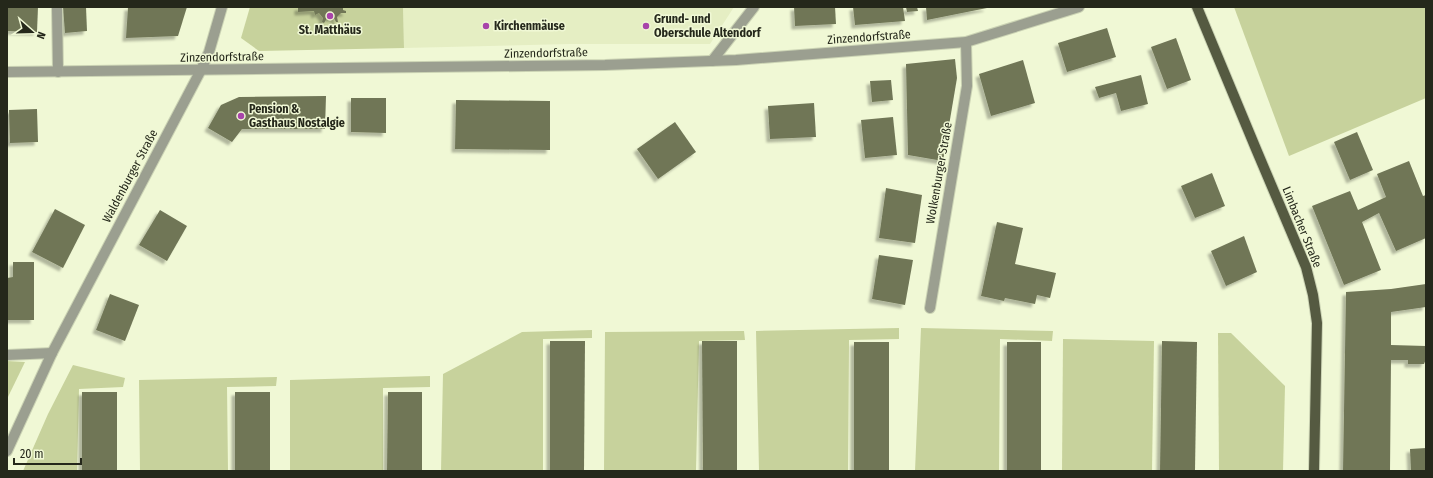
<svg xmlns="http://www.w3.org/2000/svg" width="1433" height="478" font-family="'Fira Sans Condensed',sans-serif">
<style>
.built{fill:#e5eec3}
.green{fill:#c7d29c}
.building{fill:#707657;filter:url(#shadow)}
.lines{fill:none;stroke-linecap:round;stroke-linejoin:round}
.minor-casing{stroke:#cbd3b4;stroke-width:12}
.major-casing{stroke:#cbd3b4;stroke-width:12}
.minor{stroke:#9b9f90;stroke-width:10}
.major{stroke:#555a41;stroke-width:10}
.poi-dot{fill:#a844aa;stroke:#f0f8d5;stroke-width:1.5}
.labels{text-anchor:middle;dominant-baseline:central;stroke-width:3;stroke-linejoin:round;paint-order:stroke}
.poi-label{font-size:12px;font-weight:bold;fill:#25281b;stroke:#f0f8d5;text-anchor:start}
.street-label{font-size:12px;fill:#25281b;stroke:#f0f8d5}
</style>
<defs>
<filter id="shadow"><feDropShadow dx="-3.5" dy="3.5" stdDeviation="1" flood-color="#0004"/></filter>
</defs>
<rect width="100%" height="100%" fill="#f0f8d5"/>
<polygon class="built" points="403,7 734,7 710,44 570,44 404,48"/>
<g class="green">
<polygon points="250,7 403,7 404,48 259,51 241,38"/>
<polygon points="1234,7 1426,7 1426,98 1289,156"/>
<polygon points="899,328 899,339 849,340 848,471 759,471 756,331"/>
<polygon points="921,328 1053,331 1052,341 1000,339 999,471 915,471"/>
<polygon points="592,330 592,338 543,339 543,471 441,471 443,374 522,332"/>
<polygon points="744,331 745,340 699,341 696,471 604,471 605,332"/>
<polygon points="1218,333 1231,333 1285,386 1283,471 1219,471"/>
<polygon points="1063,339 1154,341 1152,471 1062,471"/>
<polygon points="7,361 25,362 7,399"/>
<polygon points="73,365 125,378 123,387 79,389 77,471 23,471 48,414"/>
<polygon points="430,376 430,387 383,388 383,471 290,471 290,380"/>
<polygon points="277,377 276,386 227,387 228,471 140,471 139,380"/>
</g>
<g class="building">
<polygon points="7,7 38,7 37,32 7,31"/>
<polygon points="63,7 86,7 87,31 65,33"/>
<polygon points="128,7 187,7 178,36 126,38"/>
<polygon points="298,7 343,7 343,10 346,11 346,13 341,13 337,17 338,22 336,22 334,18 327,18 324,23 322,22 323,18 319,13 315,15 314,11 298,12"/>
<polygon points="794,7 835,7 836,24 795,26"/>
<polygon points="853,7 903,7 905,21 855,25"/>
<polygon points="906,7 917,7 918,11 907,12"/>
<polygon points="926,7 987,7 987,8 927,20"/>
<polygon points="1107,28 1116,57 1067,72 1058,43"/>
<polygon points="1176,38 1191,80 1167,89 1151,47"/>
<polygon points="955,59 957,78 943,161 908,155 906,64"/>
<polygon points="1023,60 1035,103 991,116 979,74"/>
<polygon points="1141,75 1148,104 1121,111 1116,93 1099,98 1095,87"/>
<polygon points="891,80 893,100 872,102 870,81"/>
<polygon points="326,96 325,129 242,129 232,142 208,128 221,105 239,97"/>
<polygon points="351,98 386,98 386,133 351,132"/>
<polygon points="456,100 550,101 550,150 455,149"/>
<polygon points="814,103 816,137 770,139 768,106"/>
<polygon points="37,109 38,142 10,143 9,110"/>
<polygon points="893,117 897,155 865,158 861,120"/>
<polygon points="675,122 696,152 658,179 637,149"/>
<polygon points="1357,132 1373,170 1350,180 1334,142"/>
<polygon points="1409,161 1423,196 1426,195 1426,238 1396,251 1379,213 1362,222 1381,270 1344,285 1312,206 1350,191 1358,210 1386,197 1377,174"/>
<polygon points="1212,173 1225,206 1195,218 1181,186"/>
<polygon points="886,188 922,195 915,243 879,238"/>
<polygon points="55,209 85,225 63,268 32,252"/>
<polygon points="160,210 187,226 167,261 139,245"/>
<polygon points="997,222 1023,228 1015,264 1056,273 1050,298 1037,295 1035,304 1005,298 1004,301 981,296"/>
<polygon points="1244,236 1257,272 1226,286 1211,251"/>
<polygon points="879,255 913,260 905,305 872,299"/>
<polygon points="13,262 34,262 34,320 7,320 7,278 13,277"/>
<polygon points="1426,284 1426,307 1391,312 1391,345 1426,346 1426,359 1424,364 1408,364 1408,360 1391,360 1390,471 1343,471 1346,292 1391,289"/>
<polygon points="110,294 139,305 125,341 96,330"/>
<polygon points="550,341 585,341 584,471 550,471"/>
<polygon points="702,341 737,341 737,471 703,471"/>
<polygon points="1162,341 1197,342 1195,471 1160,471"/>
<rect x="854" y="342" width="35" height="129"/>
<rect x="1007" y="342" width="34" height="129"/>
<rect x="82" y="392" width="35" height="79"/>
<rect x="235" y="392" width="35" height="79"/>
<polygon points="388,392 422,392 422,471 387,471"/>
<polygon points="1426,448 1426,471 1411,471 1410,449"/>
</g>
<g class="lines">
<g class="minor-casing">
<g id="minor">
<polyline points="57,7 58,72"/>
<polyline points="712,61 754,7"/>
<polyline points="7,72 605,65 736,60 966,42 1079,7"/>
<polyline points="930,308 967,86 966,42"/>
<polyline points="7,355 52,353"/>
<polyline points="7,451 52,353 201,70 209,52 222,7"/>
</g>
</g>
<g class="major-casing">
<polyline id="major" points="1197,7 1256,149 1306,267 1313,295 1317,323 1314,471"/>
</g>
<use href="#minor" class="minor"/>
<use href="#major" class="major"/>
</g>
<g class="poi-dot">
<circle cx="330" cy="16" r="4"/>
<circle cx="486" cy="26" r="4"/>
<circle cx="646" cy="26" r="4"/>
<circle cx="241" cy="116" r="4"/>
</g>
<g class="labels">
<g class="poi-label">
<text x="654" y="19">Grund- und<tspan x="654" dy="14">Oberschule Altendorf</tspan></text>
<text x="494" y="26">Kirchenmäuse</text>
<text x="330" y="30" text-anchor="middle">St. Matthäus</text>
<text x="249" y="109">Pension &amp;<tspan x="249" dy="14">Gasthaus Nostalgie</tspan></text>
</g>
<g class="street-label">
<text transform="translate(869 37) rotate(-4)">Zinzendorfstraße</text>
<text transform="translate(546 53) rotate(-1)">Zinzendorfstraße</text>
<text transform="translate(222 57) rotate(-1)">Zinzendorfstraße</text>
<text transform="translate(939 173) rotate(-80)">Wolkenburger Straße</text>
<text transform="translate(130 176) rotate(-62)">Waldenburger Straße</text>
<text transform="translate(1302 227) rotate(68)">Limbacher Straße</text>
</g>
</g>
<rect width="1433" height="478" fill="none" stroke="#25281b" stroke-width="16"/>
<g transform="translate(32 32) rotate(110)" stroke="#f0f8d5" stroke-width="3" paint-order="stroke">
<path d="M0-3L7 15L0 10L-7 15Z" fill="#25281b"/>
<text y="-6" font-size="11" font-weight="bold" text-anchor="middle" fill="#25281b">N</text>
</g>
<path d="M14 458v6h67v-6" fill="none" stroke="#25281b" stroke-width="2"/>
<text x="20" y="458" font-size="12" fill="#25281b" stroke="#f0f8d5" stroke-width="3" paint-order="stroke">20 m</text>
</svg>
